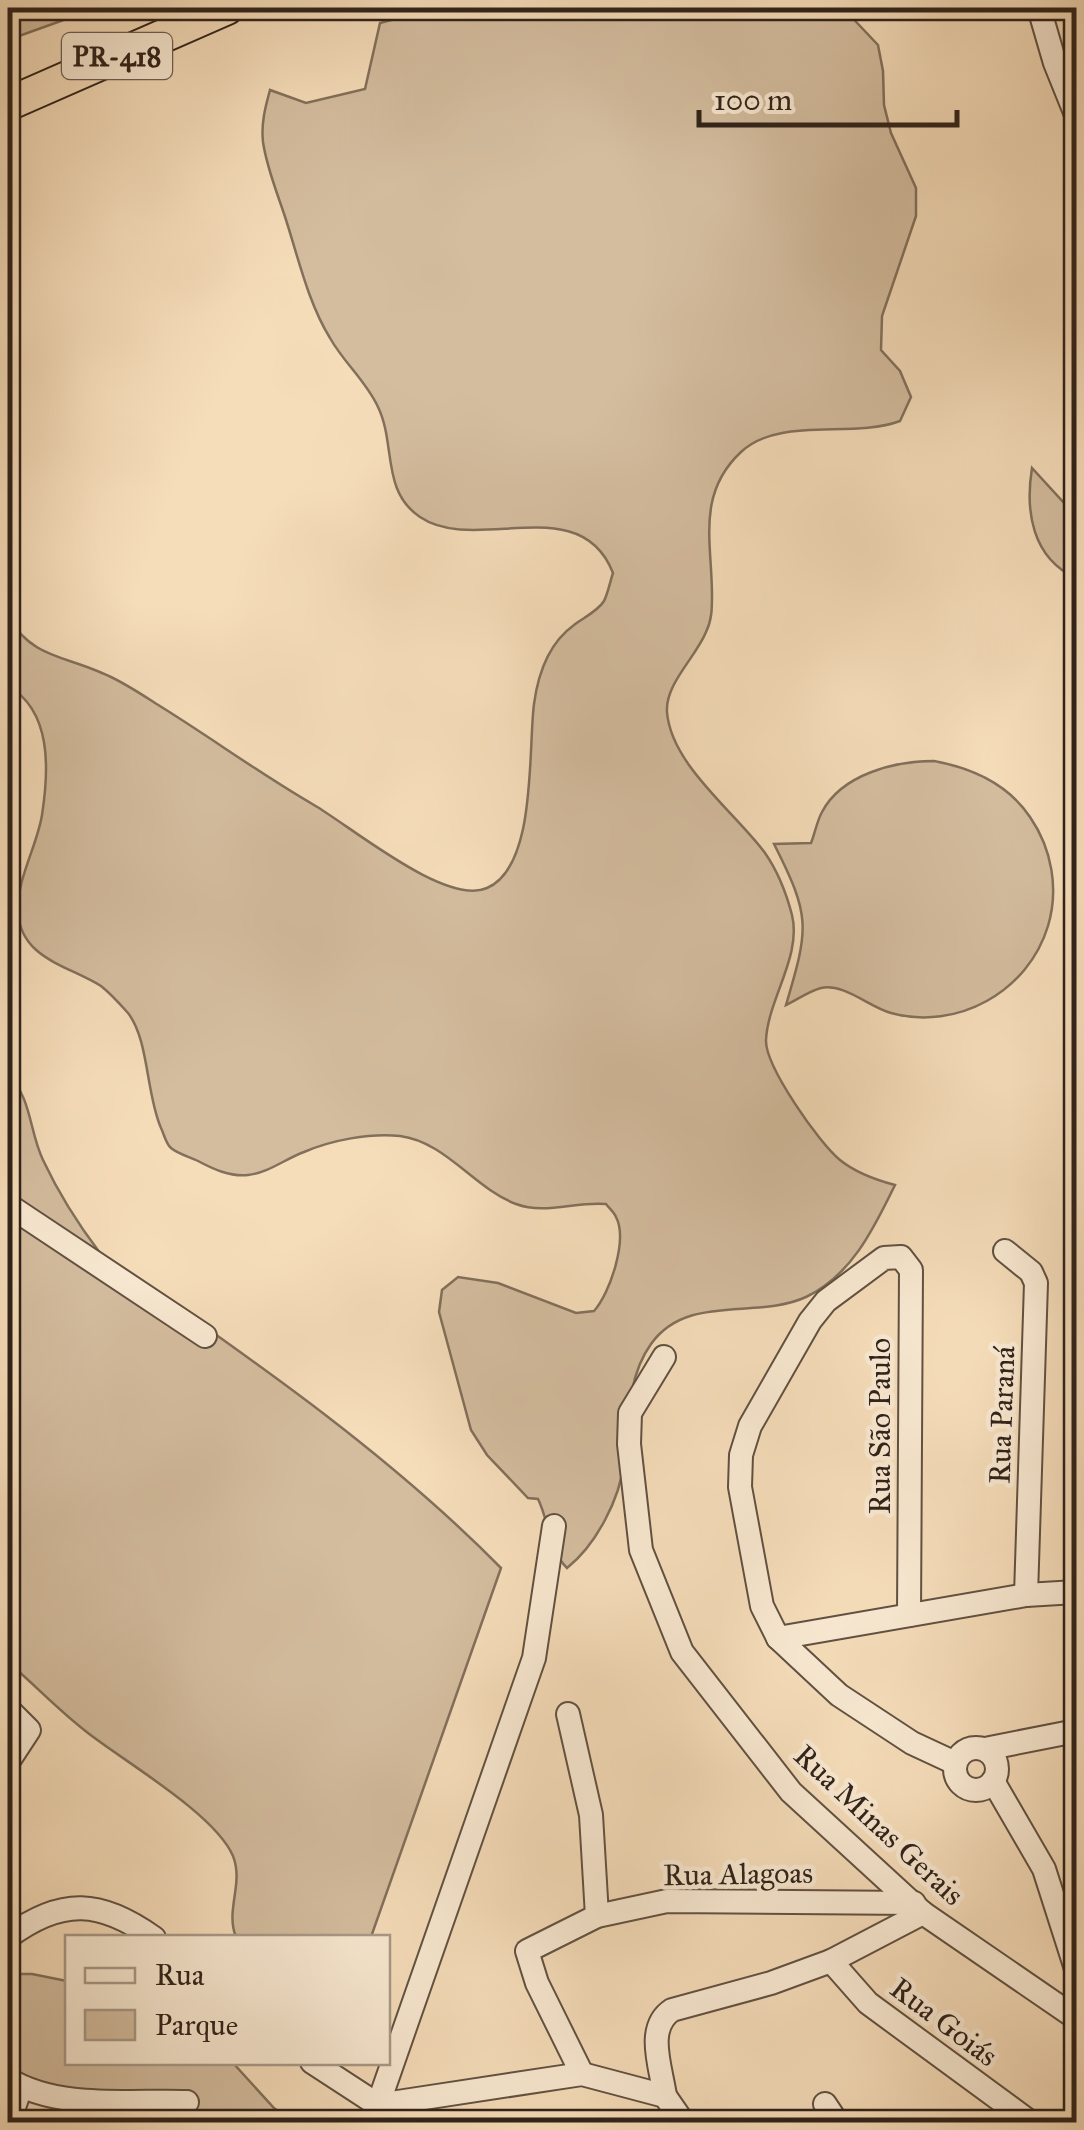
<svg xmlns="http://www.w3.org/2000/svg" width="1084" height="2130" font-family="'IM FELL Great Primer',serif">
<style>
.green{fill:#d4bd9f;stroke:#82705c;stroke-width:2.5}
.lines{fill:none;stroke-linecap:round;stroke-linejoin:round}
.minor-casing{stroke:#615142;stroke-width:26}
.highway-casing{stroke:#2f221a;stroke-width:36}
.minor{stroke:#f9e9d2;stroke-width:22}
.highway{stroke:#f6ddba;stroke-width:32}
.labels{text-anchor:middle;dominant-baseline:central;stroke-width:9;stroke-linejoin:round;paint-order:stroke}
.shield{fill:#f9e9d2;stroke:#6c5e51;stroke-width:2.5}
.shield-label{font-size:28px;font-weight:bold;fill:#2f221a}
.street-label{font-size:30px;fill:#2f221a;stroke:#f9e9d2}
</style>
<rect width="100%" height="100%" fill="#f6ddba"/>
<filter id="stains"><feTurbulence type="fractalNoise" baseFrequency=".002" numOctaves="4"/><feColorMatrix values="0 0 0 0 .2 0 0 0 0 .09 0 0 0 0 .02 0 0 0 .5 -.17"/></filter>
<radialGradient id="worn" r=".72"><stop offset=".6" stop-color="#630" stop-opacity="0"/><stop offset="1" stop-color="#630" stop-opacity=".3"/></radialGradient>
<g class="green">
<polygon points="8,8 97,8 8,40"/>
<path d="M436,8H843L878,45L883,71L884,105L891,133L916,188V216L882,316L881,350L900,371L911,397L900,421C852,439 779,416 741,452C696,494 712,543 712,595C712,608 712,620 706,632C696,657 665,684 667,712C671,765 736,813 765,853C779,873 786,892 792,915C802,956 768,999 766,1040C765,1066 819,1143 840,1160C856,1173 876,1180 895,1185C874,1228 852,1275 806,1297C756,1320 687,1293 651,1344C627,1377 628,1424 624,1462C620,1499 596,1545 567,1568C549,1551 549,1521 538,1499L528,1498L487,1455L471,1430L439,1312L442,1290L458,1277L498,1283L576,1313L594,1311C610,1293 628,1240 616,1217C614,1212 609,1208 606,1204C576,1201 545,1215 516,1204C474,1188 446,1142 400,1136C369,1133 332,1140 304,1152C285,1159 268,1173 248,1175C230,1177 213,1169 198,1161C190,1157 178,1154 171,1148C166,1144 164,1134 161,1128C146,1094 149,1040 128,1013C120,1004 110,993 101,986C67,965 19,958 18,910C17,879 37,846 42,815C49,770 52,711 8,686V617C33,658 62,655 102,673C120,680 138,692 155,703C209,736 260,774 314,805C353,828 446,906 487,888C537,867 528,749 534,704C538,674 549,643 574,625C583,618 598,611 604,601C608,593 610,582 613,573C580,489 476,555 420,517C381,491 396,444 378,407C366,381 344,363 330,338C309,304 299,261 287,223C279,197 267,170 263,142C261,124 265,108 270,90L306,103L365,89L380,23Z"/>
<path d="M1032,468L1076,516V578C1032,558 1025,511 1032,468Z"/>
<path d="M934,761C972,768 1008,784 1030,817C1052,849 1059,889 1048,926C1028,992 957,1031 891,1013C869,1007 844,983 821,988C809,991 797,1000 786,1005C809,927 811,917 774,844L811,843C815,833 817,821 822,812C842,774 895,761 934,761Z"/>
<path d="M8,1075C32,1098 29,1131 43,1160C58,1192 78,1224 100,1253C238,1350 382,1447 501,1568L371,1937H236C225,1910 244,1884 233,1856C215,1814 125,1762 88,1733C59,1711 35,1685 8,1662Z"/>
<path d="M8,1974H32L67,1981L68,2062L233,2063L274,2108L291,2122H84C73,2094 34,2083 8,2071Z"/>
</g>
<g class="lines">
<g class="minor-casing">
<g id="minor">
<polyline points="1039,8 1055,63 1076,115"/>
<polyline points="8,1205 205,1336"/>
<polyline points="1005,1251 1031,1272 1036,1283 1026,1595"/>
<polyline points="664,1357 630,1413 629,1444 641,1550 682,1652 791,1792 923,1913 1076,2018"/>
<polyline points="909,1615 911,1270 901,1257 884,1258 826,1301 810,1321 750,1426 741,1455 740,1487 762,1606 778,1638 839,1695 912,1743 955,1763"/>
<polyline points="778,1638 1026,1595 1076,1592"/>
<polyline points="8,1709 29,1730 8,1762"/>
<polyline points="568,1714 591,1815 597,1916"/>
<circle cx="976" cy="1769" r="21"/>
<polyline points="985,1749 1076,1731"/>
<polyline points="993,1781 1044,1869 1076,1969"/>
<path d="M8,1937C62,1897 101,1900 154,1938"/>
<polyline points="831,1961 868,2003 1030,2122"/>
<polyline points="312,2062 378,2105 582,2074 665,2096 683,2122"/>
<polyline points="582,2074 537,1983 527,1951 597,1916 667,1901 914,1903"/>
<path d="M8,2079C58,2110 130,2100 187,2102"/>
<path d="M665,2096C661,2067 645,2028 672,2010L771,1983L831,1961L923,1913"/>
<polyline points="825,2104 837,2122"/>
<polyline points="9,2122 21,2087"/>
<polyline points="372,2122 534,1658 554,1526"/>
</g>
</g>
<g class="highway-casing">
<polyline id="highway" points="8,104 227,8"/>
</g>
<use href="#minor" class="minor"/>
<use href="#highway" class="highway"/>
</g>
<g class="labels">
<rect class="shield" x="62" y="33" width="110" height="46" rx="8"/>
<g class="shield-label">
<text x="117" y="56">PR-418</text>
</g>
<g class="street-label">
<text transform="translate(1002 1415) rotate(-88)">Rua Paraná</text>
<text transform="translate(880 1426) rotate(-90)">Rua São Paulo</text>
<text transform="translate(879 1825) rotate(43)">Rua Minas Gerais</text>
<text transform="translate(738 1874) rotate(-1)">Rua Alagoas</text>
<text transform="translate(944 2022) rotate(37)">Rua Goiás</text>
</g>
</g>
<rect width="1084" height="2130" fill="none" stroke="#f6ddba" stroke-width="40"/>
<rect x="10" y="10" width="1064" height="2110" fill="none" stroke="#2f221a" stroke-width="5"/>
<rect x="20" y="20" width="1044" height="2090" fill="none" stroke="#2f221a" stroke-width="2.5"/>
<rect x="65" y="1935" width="325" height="130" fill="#f9e9d2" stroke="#a89988" stroke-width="2.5"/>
<rect x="85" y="1968" width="50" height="15" fill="#f9e9d2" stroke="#a89988" stroke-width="2.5"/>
<text x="155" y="1985" font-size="30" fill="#2f221a">Rua</text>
<rect x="85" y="2010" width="50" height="30" fill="#d4bd9f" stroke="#a89988" stroke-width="2.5"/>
<text x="155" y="2035" font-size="30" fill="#2f221a">Parque</text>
<path d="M699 110v15h258v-15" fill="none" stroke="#2f221a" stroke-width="5"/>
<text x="714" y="110" font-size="30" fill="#2f221a" stroke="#f9e9d2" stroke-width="8" paint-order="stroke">100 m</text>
<rect width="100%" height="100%" filter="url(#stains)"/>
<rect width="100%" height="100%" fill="url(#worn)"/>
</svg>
